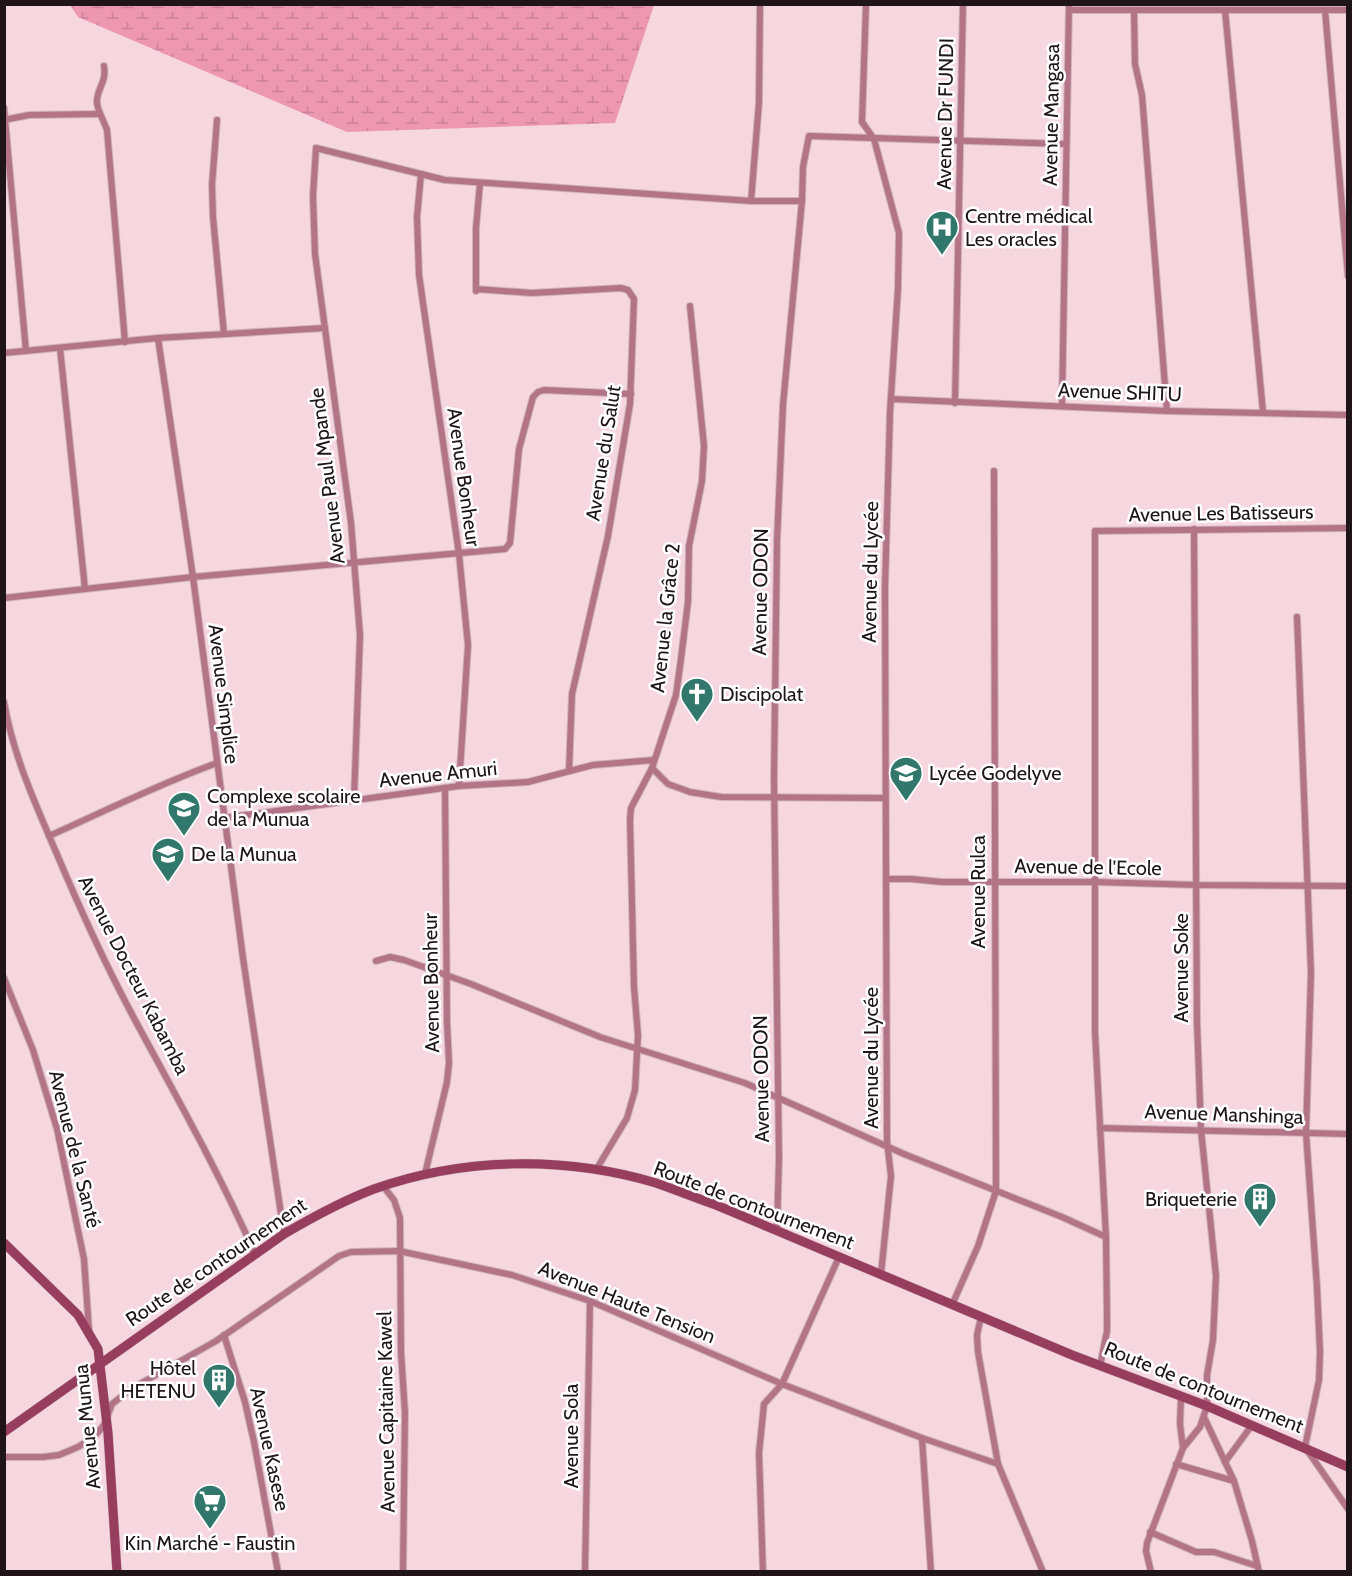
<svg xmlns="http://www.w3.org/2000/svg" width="1352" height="1576" font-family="Cabin,sans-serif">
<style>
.wetland{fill:url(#wetland-marsh)}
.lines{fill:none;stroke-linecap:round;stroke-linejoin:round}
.street-casing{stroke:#cfb4bb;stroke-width:8}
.secondary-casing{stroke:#cfb4bb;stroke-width:10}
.street{stroke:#b47487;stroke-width:6}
.secondary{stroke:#973d5d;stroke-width:9}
.labels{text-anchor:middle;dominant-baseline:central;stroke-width:5;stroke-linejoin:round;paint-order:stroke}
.street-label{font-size:20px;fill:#1f1518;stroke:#fff}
.poi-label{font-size:20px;fill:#1f1518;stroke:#fff;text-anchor:start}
</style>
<defs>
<pattern id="wetland-marsh" width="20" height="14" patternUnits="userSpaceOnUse" patternTransform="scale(1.5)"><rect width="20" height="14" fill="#ed97b0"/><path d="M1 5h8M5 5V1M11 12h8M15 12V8" fill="none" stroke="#cb8197"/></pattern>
</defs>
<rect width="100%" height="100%" fill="#f6d7df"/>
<polygon class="wetland" points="70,5 654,5 615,123 347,132 78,17"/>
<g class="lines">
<g class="street-casing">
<g id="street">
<polyline points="866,4 862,122 874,139 899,233 898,288 890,412 885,588 887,1141 891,1176 881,1274"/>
<polyline points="1069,10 1348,10"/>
<polyline points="1134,10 1135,64 1142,95 1167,411"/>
<polyline points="1225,10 1263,412"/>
<polyline points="1325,10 1348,276"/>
<path d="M104,66C107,83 96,89 97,103C98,112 104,121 107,130L125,342"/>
<polyline points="4,108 26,351"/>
<polyline points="4,120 29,115 100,114"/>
<polyline points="217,120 212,185 213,217 224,334"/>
<polyline points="421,174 417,217 419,275 459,554 468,645 459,786"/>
<polyline points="751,201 759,102 760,4"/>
<polyline points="476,289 532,293 621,288 628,290 634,299 630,404 608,536 572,694 569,771"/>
<polyline points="476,291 476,228 480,183"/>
<polyline points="158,338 325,328"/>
<polyline points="60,348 85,589"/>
<polyline points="4,353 158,338 193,577 243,958 284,1234"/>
<polyline points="891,399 1167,411 1348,415"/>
<polyline points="955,403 963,4"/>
<polyline points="1062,406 1069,4"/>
<polyline points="4,598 193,577 505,549 510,543 519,449 533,397 538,392 544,390 631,394"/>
<polyline points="1297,617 1311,973 1306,1133 1317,1287 1320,1352 1319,1380 1305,1447 1348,1509"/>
<path d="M4,702C13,755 35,803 56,852C80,909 106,966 135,1020C177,1098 220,1174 255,1254"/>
<polyline points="652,768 668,784 690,792 721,797 885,798"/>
<polyline points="354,800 360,635 351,523 315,254 313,196 316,148 445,180 751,201 802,201"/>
<polyline points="224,818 459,786 528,782 593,765 654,760"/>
<path d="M49,836C105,811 159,784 217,763"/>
<polyline points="887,879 911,879 942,882 1095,882 1197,885 1348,886"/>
<polyline points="376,961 390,957 404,960 471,984 600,1037 745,1083 904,1154 1062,1217 1106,1237"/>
<polyline points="4,978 33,1050 57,1129 84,1259 89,1330"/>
<polyline points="1100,1128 1348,1134"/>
<polyline points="596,1170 627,1118 635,1090 638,1035 634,987 630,820 631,808 652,768 676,695 681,659 688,602 689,546 702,481 704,446 690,306"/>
<polyline points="425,1174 447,1082 449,1063 447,1022 445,788"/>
<polyline points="383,1186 394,1200 400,1218 401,1352 405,1413 403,1572"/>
<polyline points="777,1230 779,1158 774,779 777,541 783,405 802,201 803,167 809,136 1066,144"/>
<polyline points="952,1305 978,1246 996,1191 994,471"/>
<polyline points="981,1317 977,1335 978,1352 998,1464 1043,1572"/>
<polyline points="224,1335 245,1402 254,1442 278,1572"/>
<polyline points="1100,1366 1107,1331 1107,1315 1106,1237 1095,1032 1095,531 1348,528"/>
<polyline points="1204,1417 1234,1481 1252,1541 1259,1572"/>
<polyline points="922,1438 931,1572"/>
<polyline points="1183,1448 1200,1427 1207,1406 1207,1375 1213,1340 1216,1276 1201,1130 1197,1022 1194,529"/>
<polyline points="4,1457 43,1457 59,1455 78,1447 94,1437 104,1425 112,1404 131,1389 216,1341 339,1256 351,1252 399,1251 512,1275 590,1301 782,1384 922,1438 998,1464"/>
<polyline points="1225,1462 1252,1425"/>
<polyline points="1176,1464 1234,1481"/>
<polyline points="1150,1532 1196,1552 1214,1552 1257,1566"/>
<polyline points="585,1572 590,1301"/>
<polyline points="763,1572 759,1453 764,1404 782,1384 839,1257"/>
<polyline points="1151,1572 1146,1551 1147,1543 1183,1448 1180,1424 1181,1397"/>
</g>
</g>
<g class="secondary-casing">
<g id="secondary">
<polyline points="4,1243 78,1315 98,1349 108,1433 117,1572"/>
<path d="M4,1432L284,1234C313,1217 342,1201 374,1189C464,1157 565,1156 656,1183C676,1190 696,1198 716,1205L1072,1355L1207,1406L1348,1467"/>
</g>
</g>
<use href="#street" class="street"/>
<use href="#secondary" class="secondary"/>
</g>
<defs>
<g id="hospital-pin" transform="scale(1.725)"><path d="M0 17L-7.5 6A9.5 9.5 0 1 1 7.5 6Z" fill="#32776b" stroke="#fff"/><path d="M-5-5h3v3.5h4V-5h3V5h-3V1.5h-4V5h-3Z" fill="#fff"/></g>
<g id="church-pin" transform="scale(1.725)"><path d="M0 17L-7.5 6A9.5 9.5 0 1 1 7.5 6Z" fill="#32776b" stroke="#fff"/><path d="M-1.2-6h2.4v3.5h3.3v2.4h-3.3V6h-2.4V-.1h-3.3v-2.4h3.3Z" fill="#fff"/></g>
<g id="school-pin" transform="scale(1.725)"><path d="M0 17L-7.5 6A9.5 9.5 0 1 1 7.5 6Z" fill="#32776b" stroke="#fff"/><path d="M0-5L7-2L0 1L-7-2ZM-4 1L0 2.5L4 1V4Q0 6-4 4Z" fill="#fff"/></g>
<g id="building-pin" transform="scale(1.725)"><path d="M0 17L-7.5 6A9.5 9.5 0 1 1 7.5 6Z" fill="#32776b" stroke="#fff"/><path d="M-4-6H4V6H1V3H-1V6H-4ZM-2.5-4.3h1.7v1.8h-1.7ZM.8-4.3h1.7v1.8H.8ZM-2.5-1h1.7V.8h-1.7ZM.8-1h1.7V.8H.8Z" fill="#fff"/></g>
<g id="supermarket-pin" transform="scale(1.725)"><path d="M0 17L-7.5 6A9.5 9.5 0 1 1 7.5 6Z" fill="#32776b" stroke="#fff"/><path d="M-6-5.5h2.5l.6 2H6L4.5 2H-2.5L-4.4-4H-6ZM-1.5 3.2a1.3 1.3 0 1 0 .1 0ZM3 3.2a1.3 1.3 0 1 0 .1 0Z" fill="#fff"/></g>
</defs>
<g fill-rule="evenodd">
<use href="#hospital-pin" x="942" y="227"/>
<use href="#church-pin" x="697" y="694"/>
<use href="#school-pin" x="906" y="773"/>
<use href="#school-pin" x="184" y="808"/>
<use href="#school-pin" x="168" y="854"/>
<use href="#building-pin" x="1260" y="1199"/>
<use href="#building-pin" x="219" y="1380"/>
<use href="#supermarket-pin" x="210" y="1501"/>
</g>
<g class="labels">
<g class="street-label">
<text transform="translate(945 114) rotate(-89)">Avenue Dr FUNDI</text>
<text transform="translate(1051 115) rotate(-89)">Avenue Mangasa</text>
<text transform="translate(1120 392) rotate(2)">Avenue SHITU</text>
<text transform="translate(603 453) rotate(-81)">Avenue du Salut</text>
<text transform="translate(327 476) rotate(-97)">Avenue Paul Mpande</text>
<text transform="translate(464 477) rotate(82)">Avenue Bonheur</text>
<text transform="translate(1221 513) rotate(-1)">Avenue Les Batisseurs</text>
<text transform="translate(870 572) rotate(-89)">Avenue du Lycée</text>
<text transform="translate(760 592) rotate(-89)">Avenue ODON</text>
<text transform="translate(665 618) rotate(-84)">Avenue la Grâce 2</text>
<text transform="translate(224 694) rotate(83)">Avenue Simplice</text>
<text transform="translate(438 774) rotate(-6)">Avenue Amuri</text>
<text transform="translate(1088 867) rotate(1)">Avenue de l'Ecole</text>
<text transform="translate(978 892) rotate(-90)">Avenue Rulca</text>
<text transform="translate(1181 968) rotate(-90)">Avenue Soke</text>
<text transform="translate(134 975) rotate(63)">Avenue Docteur Kabamba</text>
<text transform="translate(431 983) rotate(-91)">Avenue Bonheur</text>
<text transform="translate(871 1058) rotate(-90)">Avenue du Lycée</text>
<text transform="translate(761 1079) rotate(-91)">Avenue ODON</text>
<text transform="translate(1224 1114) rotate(2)">Avenue Manshinga</text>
<text transform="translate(75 1149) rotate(76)">Avenue de la Santé</text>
<text transform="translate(754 1205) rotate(21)">Route de contournement</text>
<text transform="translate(216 1262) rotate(-34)">Route de contournement</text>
<text transform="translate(627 1302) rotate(22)">Avenue Haute Tension</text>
<text transform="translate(1204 1387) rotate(22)">Route de contournement</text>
<text transform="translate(386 1412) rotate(-91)">Avenue Capitaine Kawel</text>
<text transform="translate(87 1427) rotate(-96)">Avenue Munua</text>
<text transform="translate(571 1436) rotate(-90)">Avenue Sola</text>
<text transform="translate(270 1449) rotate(78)">Avenue Kasese</text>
</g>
<g class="poi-label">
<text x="965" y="216">Centre médical<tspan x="965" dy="23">Les oracles</tspan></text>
<text x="720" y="694">Discipolat</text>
<text x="929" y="773">Lycée Godelyve</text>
<text x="207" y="796">Complexe scolaire<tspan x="207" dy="23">de la Munua</tspan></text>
<text x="191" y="854">De la Munua</text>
<text x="1237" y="1199" text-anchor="end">Briqueterie</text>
<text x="196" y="1368" text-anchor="end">Hôtel<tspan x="196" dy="23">HETENU</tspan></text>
<text x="210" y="1543" text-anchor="middle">Kin Marché - Faustin</text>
</g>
</g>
<rect width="1352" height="1576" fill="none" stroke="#1f1518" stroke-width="12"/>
</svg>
